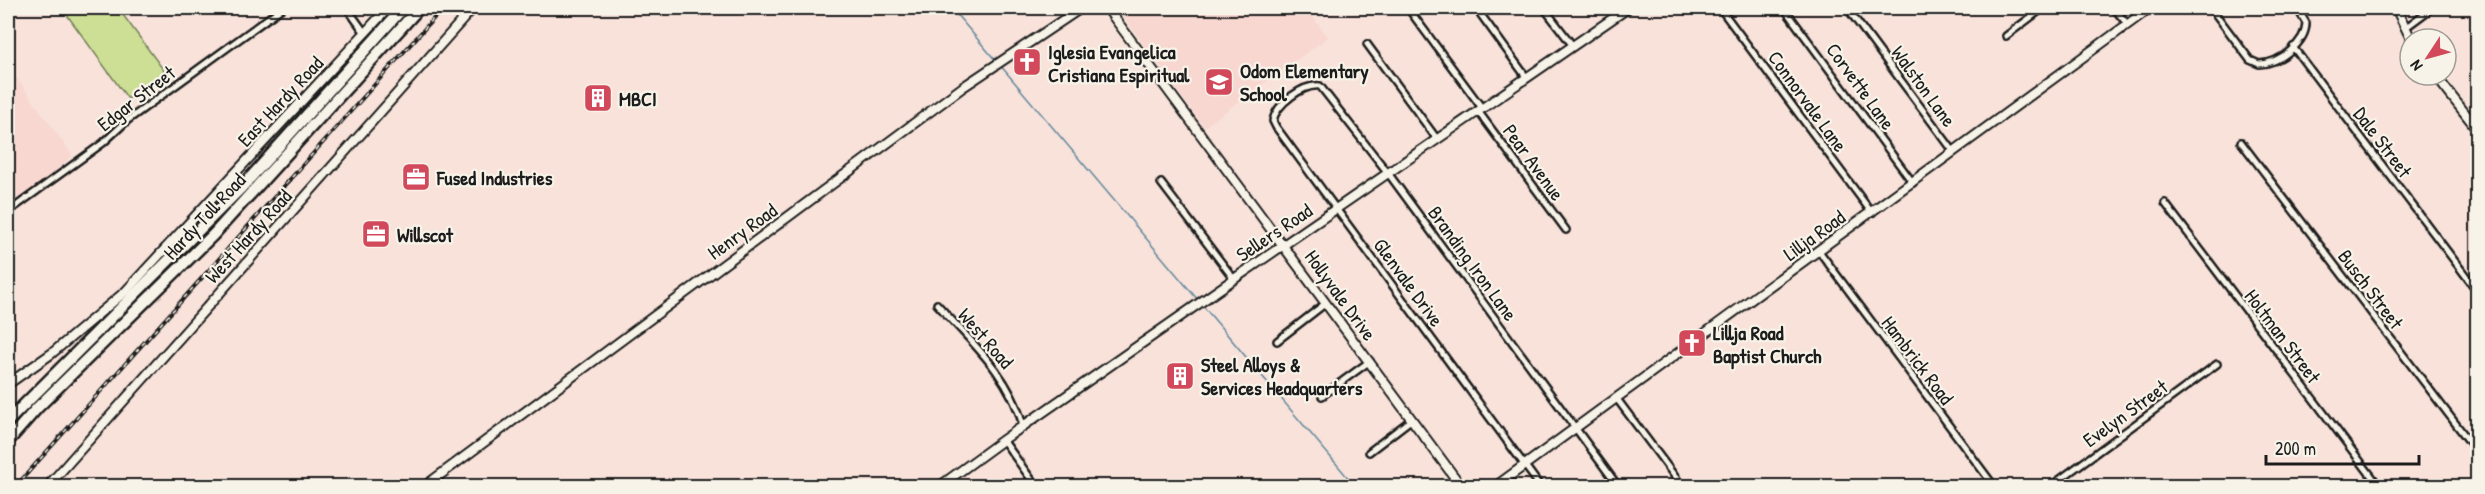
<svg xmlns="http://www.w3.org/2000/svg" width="2485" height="494" font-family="'Patrick Hand',sans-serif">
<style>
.built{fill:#f8d7d0}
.green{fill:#ccdf94;stroke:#747e58;stroke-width:1.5}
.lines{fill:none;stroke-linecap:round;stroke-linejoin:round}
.stream{stroke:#62879c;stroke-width:1.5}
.street-casing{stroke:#1c1c1c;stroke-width:10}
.secondary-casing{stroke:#1c1c1c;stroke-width:12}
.highway-casing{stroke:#1c1c1c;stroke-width:15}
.street{stroke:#f7f3e8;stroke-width:5}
.secondary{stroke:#f7f3e8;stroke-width:8}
.highway{stroke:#f7f3e8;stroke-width:10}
.rail-casing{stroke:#1c1c1c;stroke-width:4}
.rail{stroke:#f7f3e8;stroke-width:1.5;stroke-dasharray:4.5;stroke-linecap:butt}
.labels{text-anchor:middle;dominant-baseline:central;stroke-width:4.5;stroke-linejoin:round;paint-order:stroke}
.poi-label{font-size:20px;font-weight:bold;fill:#1c1c1c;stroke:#f7f3e8;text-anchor:start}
.street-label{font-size:20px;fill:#1c1c1c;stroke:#f7f3e8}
</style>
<rect width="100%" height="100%" fill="#f8e2da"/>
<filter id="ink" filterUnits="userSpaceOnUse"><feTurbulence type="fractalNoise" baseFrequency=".0167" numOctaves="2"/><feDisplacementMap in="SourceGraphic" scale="12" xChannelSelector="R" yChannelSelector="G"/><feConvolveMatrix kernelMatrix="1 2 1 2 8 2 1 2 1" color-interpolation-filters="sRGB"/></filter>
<g filter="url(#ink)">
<g class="built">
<polygon points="1117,8 1306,8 1328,37 1204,127"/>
<polygon points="8,66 72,155 59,169 8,206"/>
</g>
<polygon class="green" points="62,8 118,8 165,72 128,99"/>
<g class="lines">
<g class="stream">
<polyline points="951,8 997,62"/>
<polyline points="1000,65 1198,300"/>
<polyline points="1203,306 1355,486"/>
</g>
<g class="street-casing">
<g id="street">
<polyline points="347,8 365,33"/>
<polyline points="1476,8 1527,78"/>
<polyline points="1544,8 1573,46"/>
<polyline points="1720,8 1872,213"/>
<polyline points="1784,8 1913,183"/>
<polyline points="1847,8 1954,152"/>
<polyline points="2114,8 2128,25"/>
<path d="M2211,8L2250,60L2259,64C2279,64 2306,43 2306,23L2297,8"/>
<polyline points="1410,11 1482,108"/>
<polyline points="2405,28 2432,8"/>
<polyline points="2006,36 2043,8"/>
<polyline points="1367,44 1437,139"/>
<polyline points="2293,47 2478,292"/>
<polyline points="1478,111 1566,230"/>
<polyline points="2241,142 2478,453"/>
<polyline points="1161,183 1234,279"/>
<polyline points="2165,203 2379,486"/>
<polyline points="8,212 103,143 128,120 282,8"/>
<polyline points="1819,251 1994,486"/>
<path d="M937,304C971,342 1010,375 1023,426"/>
<polyline points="1277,341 1326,303"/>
<polyline points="1322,396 1370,361"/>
<polyline points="1617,399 1682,486"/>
<polyline points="1003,440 1036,486"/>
<polyline points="1369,452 1412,419"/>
<path d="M1540,486L1276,127L1273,121C1276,104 1303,84 1320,86L1388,173L1618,486"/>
<polyline points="2051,486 2217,364"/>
</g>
</g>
<g class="secondary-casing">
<g id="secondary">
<polyline points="1107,8 1461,486"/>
<polyline points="2396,8 2411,39"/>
<polyline points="2435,75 2478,130"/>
<polyline points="8,384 51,354 126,291 388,8"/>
<polyline points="48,486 473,8"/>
<polyline points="425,486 963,87 1081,8"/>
<polyline points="940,486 1003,440 1234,279 1628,8"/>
<polyline points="1496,486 2150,8"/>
</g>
</g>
<g class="highway-casing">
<g id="highway">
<polyline points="8,421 242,187 403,8"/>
<polyline points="8,441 37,408 213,235 419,8"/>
</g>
</g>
<use href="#street" class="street"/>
<use href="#secondary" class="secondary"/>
<use href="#highway" class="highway"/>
<g class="rail-casing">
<polyline id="rail" points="16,486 443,8"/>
</g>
<use href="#rail" class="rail"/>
</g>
</g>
<defs>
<g id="church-square" transform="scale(1.5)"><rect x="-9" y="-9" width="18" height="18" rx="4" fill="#d1495b" stroke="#f7f3e8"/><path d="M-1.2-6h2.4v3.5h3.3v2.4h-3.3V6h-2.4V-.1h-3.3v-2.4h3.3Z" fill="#fff"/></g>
<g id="school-square" transform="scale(1.5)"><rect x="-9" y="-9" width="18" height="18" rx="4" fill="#d1495b" stroke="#f7f3e8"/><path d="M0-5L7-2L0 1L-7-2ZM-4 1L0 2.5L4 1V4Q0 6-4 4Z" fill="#fff"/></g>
<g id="building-square" transform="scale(1.5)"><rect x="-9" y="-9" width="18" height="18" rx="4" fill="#d1495b" stroke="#f7f3e8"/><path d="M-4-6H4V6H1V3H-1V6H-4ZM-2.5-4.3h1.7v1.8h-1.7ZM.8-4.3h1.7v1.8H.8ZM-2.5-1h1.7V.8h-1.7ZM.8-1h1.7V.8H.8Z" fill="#fff"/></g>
<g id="office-square" transform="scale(1.5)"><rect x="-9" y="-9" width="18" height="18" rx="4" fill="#d1495b" stroke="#f7f3e8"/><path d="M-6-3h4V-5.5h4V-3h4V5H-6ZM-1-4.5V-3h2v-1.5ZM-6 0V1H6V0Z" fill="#fff"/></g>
</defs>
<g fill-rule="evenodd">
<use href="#church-square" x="1027" y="62"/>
<use href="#school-square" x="1219" y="82"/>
<use href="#building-square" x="598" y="98"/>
<use href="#office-square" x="416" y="177"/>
<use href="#office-square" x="376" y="234"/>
<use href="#church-square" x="1692" y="343"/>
<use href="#building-square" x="1180" y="376"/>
</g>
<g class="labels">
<g class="poi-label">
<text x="1048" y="51">Iglesia Evangelica<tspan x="1048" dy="23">Cristiana Espiritual</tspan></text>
<text x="1240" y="70">Odom Elementary<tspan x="1240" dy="23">School</tspan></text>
<text x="619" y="98">MBCI</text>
<text x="437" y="177">Fused Industries</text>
<text x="397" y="234">Willscot</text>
<text x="1713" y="332">Lillja Road<tspan x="1713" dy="23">Baptist Church</tspan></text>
<text x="1201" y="364">Steel Alloys &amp;<tspan x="1201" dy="23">Services Headquarters</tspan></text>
</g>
<g class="street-label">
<text transform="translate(1861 86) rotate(54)">Corvette Lane</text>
<text transform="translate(1924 86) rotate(54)">Walston Lane</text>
<text transform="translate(136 98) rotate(-38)">Edgar Street</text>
<text transform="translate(280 101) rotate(-47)">East Hardy Road</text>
<text transform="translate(1808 101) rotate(54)">Connorvale Lane</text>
<text transform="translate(2383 142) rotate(53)">Dale Street</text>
<text transform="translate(1534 162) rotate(54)">Pear Avenue</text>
<text transform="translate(204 216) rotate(-47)">Hardy Toll Road</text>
<text transform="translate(742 231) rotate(-36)">Henry Road</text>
<text transform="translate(1274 232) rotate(-34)">Sellers Road</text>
<text transform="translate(1814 235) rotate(-36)">Lillja Road</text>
<text transform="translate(248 236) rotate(-48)">West Hardy Road</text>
<text transform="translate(1473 263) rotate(54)">Branding Iron Lane</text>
<text transform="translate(1409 282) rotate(54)">Glenvale Drive</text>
<text transform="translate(2371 289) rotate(53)">Busch Street</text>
<text transform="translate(1341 295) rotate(54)">Hollyvale Drive</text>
<text transform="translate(2283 336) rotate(53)">Holtman Street</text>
<text transform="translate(986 338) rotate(49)">West Road</text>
<text transform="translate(1918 360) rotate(53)">Hambrick Road</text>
<text transform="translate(2125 413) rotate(-36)">Evelyn Street</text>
</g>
</g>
<rect width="2485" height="494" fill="none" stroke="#f7f3e8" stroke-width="30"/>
<rect x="15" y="15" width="2455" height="464" fill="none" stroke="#1c1c1c" stroke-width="2" filter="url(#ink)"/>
<g transform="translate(2428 57) rotate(234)"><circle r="28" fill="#f7f3e8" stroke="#9f9d96" stroke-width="1.5"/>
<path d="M0-4.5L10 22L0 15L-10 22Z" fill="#d1495b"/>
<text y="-9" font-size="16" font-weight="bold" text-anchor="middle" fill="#1c1c1c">N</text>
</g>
<path d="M2266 455v9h153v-9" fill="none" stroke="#1c1c1c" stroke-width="3"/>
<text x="2275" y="455" font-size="18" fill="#1c1c1c" stroke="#f7f3e8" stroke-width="4.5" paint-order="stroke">200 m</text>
</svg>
